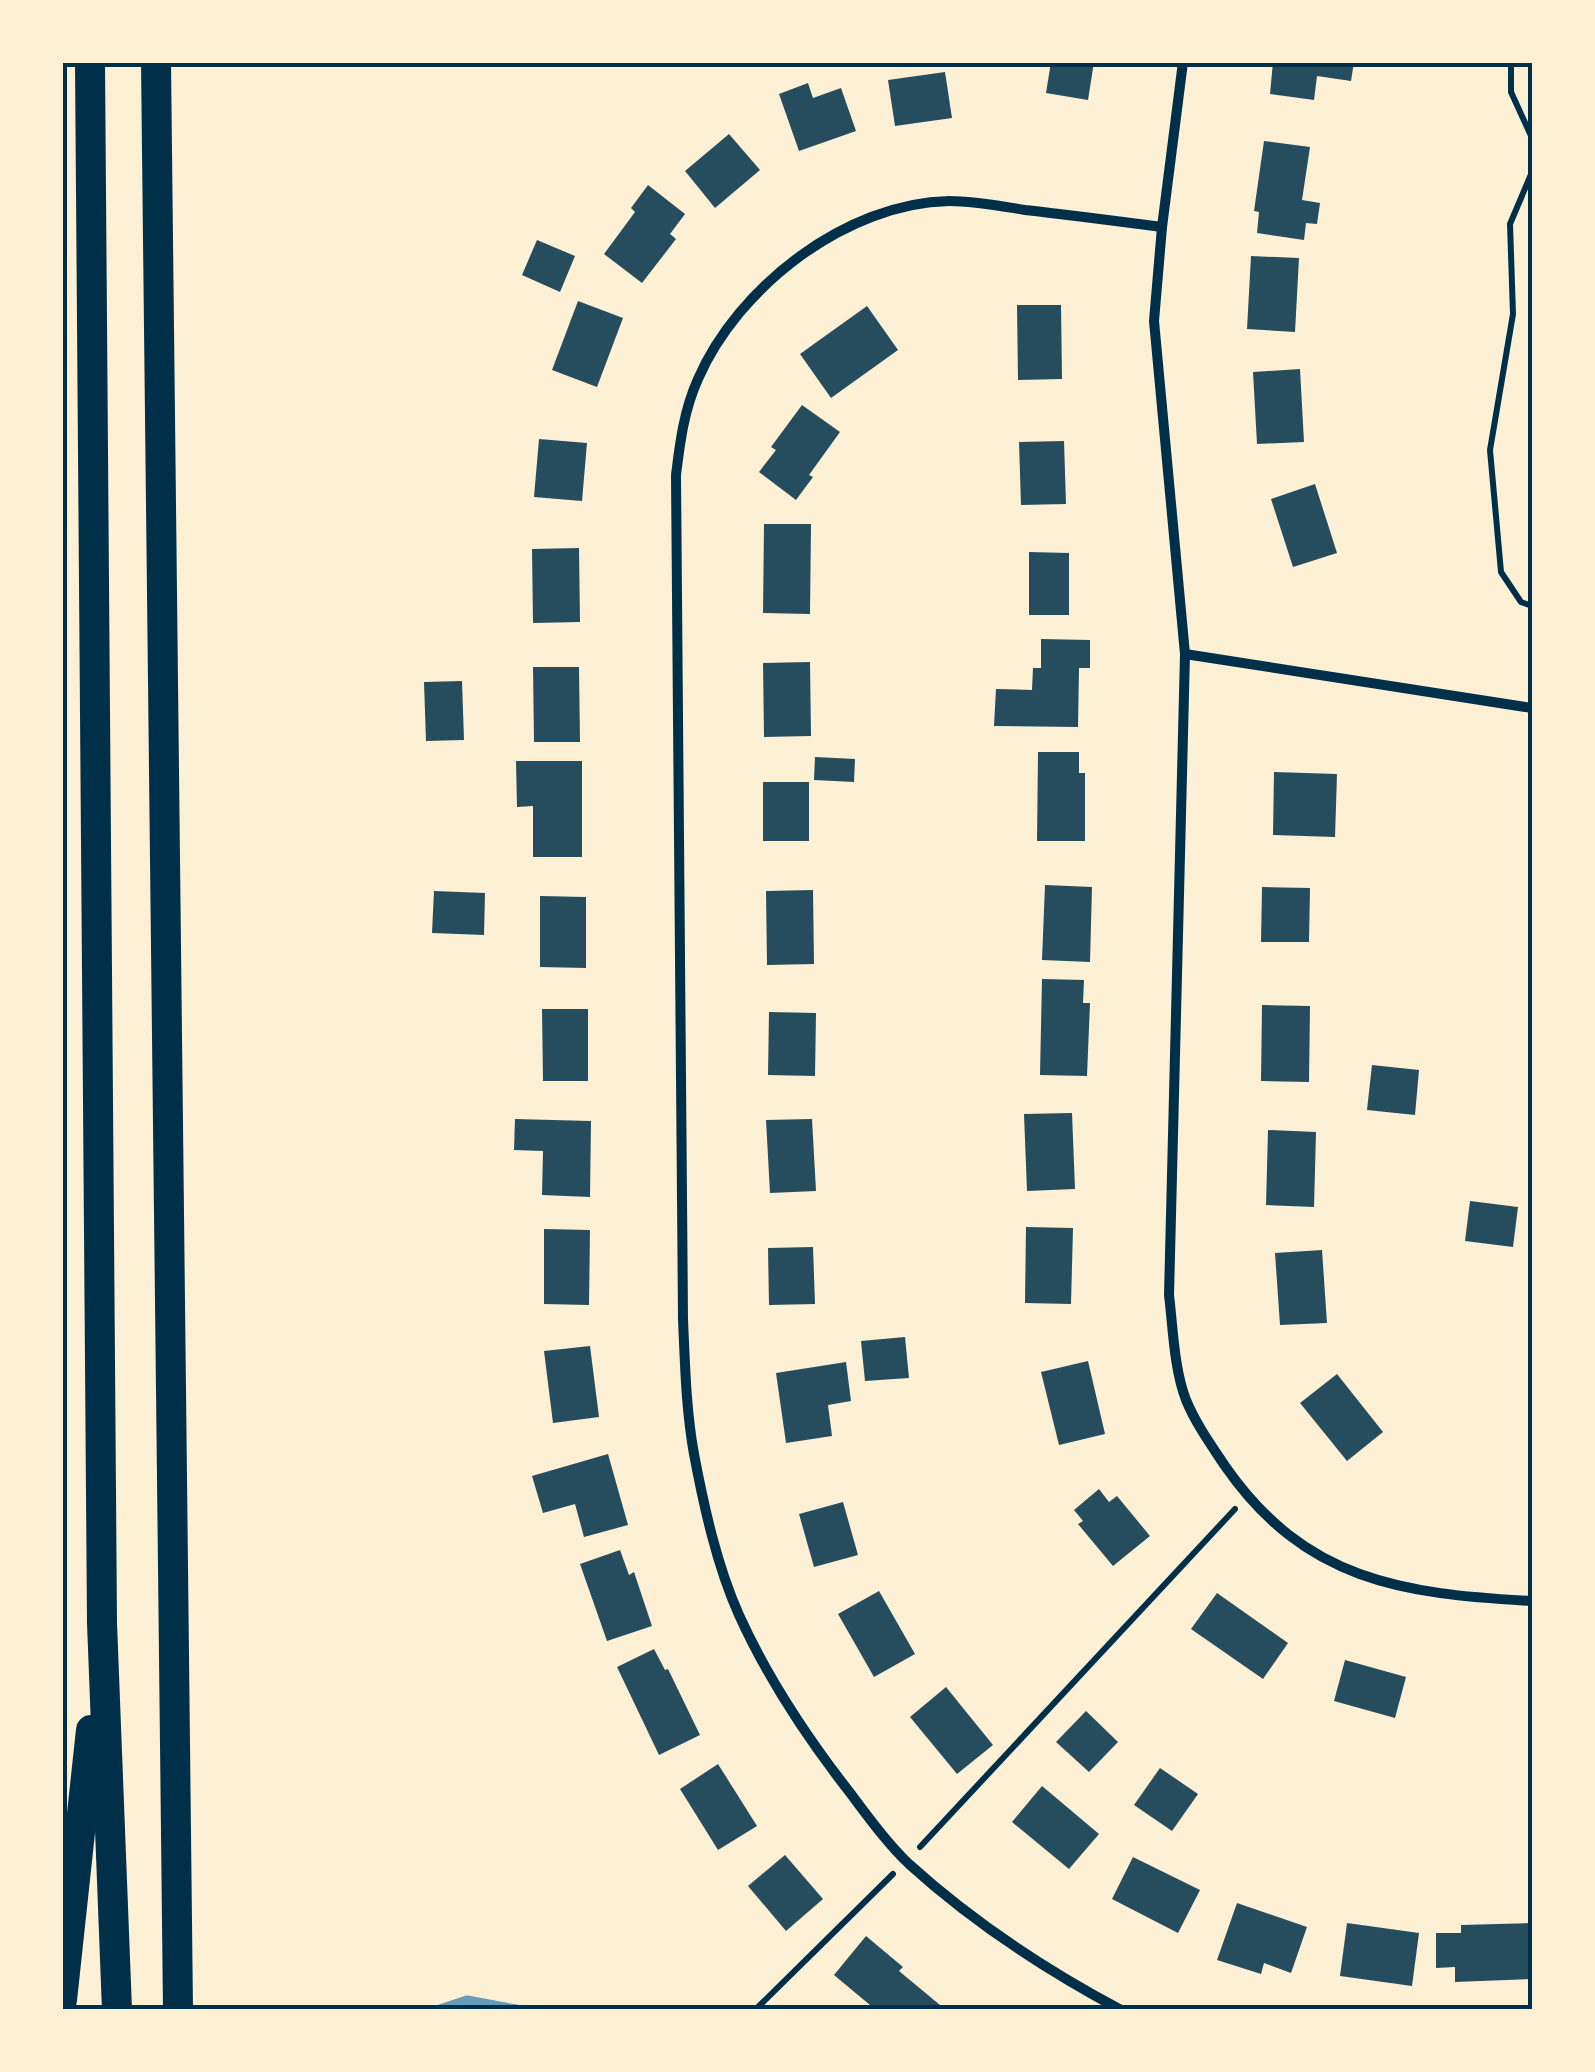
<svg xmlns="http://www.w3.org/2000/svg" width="1595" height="2072" font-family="'Sofia Sans Condensed',sans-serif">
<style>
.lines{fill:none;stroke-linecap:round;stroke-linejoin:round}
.stream{stroke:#669bbc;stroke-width:11}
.building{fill:#264d5e}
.path{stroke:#003049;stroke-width:6}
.minor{stroke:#003049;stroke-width:10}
.motorway{stroke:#003049;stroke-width:30}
.neatline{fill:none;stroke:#003049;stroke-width:4}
</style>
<rect width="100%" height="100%" fill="#fdf0d5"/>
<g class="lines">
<polyline class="stream" points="440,2010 467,2001 516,2010"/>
</g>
<g class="building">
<polygon points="1051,62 1094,62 1088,100 1046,93"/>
<polygon points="1273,62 1354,62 1351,81 1317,76 1314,100 1270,94"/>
<polygon points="945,72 952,118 895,126 888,80"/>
<polygon points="808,83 813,98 841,88 856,131 799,151 779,94"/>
<polygon points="729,134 760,170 715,208 685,171"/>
<polygon points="1264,141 1310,147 1302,200 1320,203 1317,224 1306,223 1304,240 1257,233 1259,212 1254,211"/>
<polygon points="648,185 685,214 670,234 676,239 642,283 604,254 635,212 631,208"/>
<polygon points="537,240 575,256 560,292 522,275"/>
<polygon points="1251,256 1299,258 1295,332 1247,329"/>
<polygon points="578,301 623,318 597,387 552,370"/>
<polygon points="1017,305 1061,305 1062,379 1018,380"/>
<polygon points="867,306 898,350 831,398 800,354"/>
<polygon points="1300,369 1304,442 1257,444 1253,372"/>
<polygon points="802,405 840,432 809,475 813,477 796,500 759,472 776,450 771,447"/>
<polygon points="539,439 587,443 582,501 534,497"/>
<polygon points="1064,441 1066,504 1021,505 1019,442"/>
<polygon points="1315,484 1337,553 1293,567 1271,499"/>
<polygon points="764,524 811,524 810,614 763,613"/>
<polygon points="579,548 580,622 533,623 532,549"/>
<polygon points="1029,552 1069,553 1069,615 1029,615"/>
<polygon points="1041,639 1090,640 1090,668 1079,668 1078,727 994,726 996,689 1032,690 1033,668 1041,668"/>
<polygon points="810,662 811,736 764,737 763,663"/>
<polygon points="533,667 579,667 580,742 534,742"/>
<polygon points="462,681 464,740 426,741 424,682"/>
<polygon points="1038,752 1079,752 1079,773 1085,773 1085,841 1037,841"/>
<polygon points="815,757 855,759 854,782 814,780"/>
<polygon points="516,761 582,761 582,857 533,857 533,806 517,807"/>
<polygon points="1274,772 1337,774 1335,837 1273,835"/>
<rect x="763" y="782" width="46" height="59"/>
<polygon points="1045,885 1092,887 1090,962 1042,960"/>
<polygon points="1262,887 1310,888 1309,942 1261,942"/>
<polygon points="813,890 814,964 767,965 766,891"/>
<polygon points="434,891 485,893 484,935 432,933"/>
<polygon points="540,896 586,897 586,968 540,967"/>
<polygon points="1042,979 1084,980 1083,1003 1090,1003 1087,1076 1040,1075"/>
<polygon points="1262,1005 1310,1006 1309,1082 1261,1081"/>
<polygon points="542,1009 588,1009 588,1081 543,1081"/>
<polygon points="769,1012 816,1013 815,1076 768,1075"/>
<polygon points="1372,1065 1419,1070 1415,1115 1367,1110"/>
<polygon points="1072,1113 1075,1189 1027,1191 1024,1114"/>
<polygon points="515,1119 591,1121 590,1197 542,1195 543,1151 514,1150"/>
<polygon points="812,1119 816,1191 770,1193 766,1120"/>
<polygon points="1268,1130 1316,1132 1314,1207 1266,1205"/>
<polygon points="1470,1201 1518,1207 1513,1247 1465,1241"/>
<polygon points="1026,1227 1073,1228 1071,1304 1025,1303"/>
<polygon points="544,1229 590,1230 589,1305 544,1304"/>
<polygon points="813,1247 815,1304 769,1305 768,1248"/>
<polygon points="1322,1250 1327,1323 1280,1325 1275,1253"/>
<polygon points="905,1337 909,1378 865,1381 861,1341"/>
<polygon points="590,1346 599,1417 553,1423 544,1351"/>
<polygon points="1088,1361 1105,1434 1059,1445 1041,1372"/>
<polygon points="846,1362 851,1401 828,1405 832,1436 786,1443 776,1373"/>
<polygon points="1337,1374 1383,1432 1347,1461 1300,1403"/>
<polygon points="608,1454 628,1525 584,1537 575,1504 543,1513 532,1476"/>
<polygon points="1099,1489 1109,1502 1117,1496 1150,1536 1113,1566 1078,1524 1083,1521 1074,1510"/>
<polygon points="843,1502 858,1555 814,1567 799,1514"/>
<polygon points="620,1550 629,1575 634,1572 652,1626 607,1641 580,1564"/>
<polygon points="879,1591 915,1654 874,1677 838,1614"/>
<polygon points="1217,1593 1288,1643 1263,1679 1191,1629"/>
<polygon points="654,1649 665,1670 668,1669 700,1735 659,1755 617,1667"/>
<polygon points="1345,1660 1406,1677 1395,1718 1334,1701"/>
<polygon points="946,1687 993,1745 957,1774 910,1717"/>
<polygon points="1086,1711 1118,1742 1089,1772 1056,1742"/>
<polygon points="718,1764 757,1826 718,1850 680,1789"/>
<polygon points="1160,1768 1198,1794 1172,1831 1134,1805"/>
<polygon points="1042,1786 1099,1834 1069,1869 1012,1822"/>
<polygon points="785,1855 823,1899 786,1931 748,1886"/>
<polygon points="1133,1857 1200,1890 1178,1933 1112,1899"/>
<polygon points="1237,1903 1307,1927 1291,1973 1264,1963 1261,1974 1217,1960"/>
<polygon points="1347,1923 1419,1933 1412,1986 1340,1976"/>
<polygon points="1532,1923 1532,1979 1455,1982 1455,1967 1436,1968 1436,1933 1461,1933 1461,1925"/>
<polygon points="866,1936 903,1967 899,1971 946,2010 876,2010 834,1975"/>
</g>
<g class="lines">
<g class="path">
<polyline points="1511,62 1511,92 1532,138 1532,172 1510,224 1513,314 1490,450 1501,572 1521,602 1532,606"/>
<polyline points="920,1847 1235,1509"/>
<polyline points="755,2010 893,1874"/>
</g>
<g class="minor">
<path d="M1183,62L1162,227L1154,321L1185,654L1169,1295C1173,1328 1174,1369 1186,1400C1196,1424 1211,1445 1225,1466C1305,1581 1402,1594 1532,1601"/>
<polyline points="1185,654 1532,708"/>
<path d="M1121,2010C1044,1969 974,1923 909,1864C888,1844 869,1818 851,1794C808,1739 768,1679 739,1615C717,1566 704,1507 694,1454C686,1410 685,1364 683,1319L676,475C680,442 684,410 698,379C738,287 846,203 949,201C974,201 1000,206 1025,210C1070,215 1116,221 1162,227"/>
</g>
<g class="motorway">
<polyline points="90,62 102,1623 117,2010"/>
<polyline points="156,62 178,2010"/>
<polyline points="62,2000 91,1730"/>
</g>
</g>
<rect width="1595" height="2072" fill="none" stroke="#fdf0d5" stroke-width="130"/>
<rect x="65" y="65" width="1465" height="1942" class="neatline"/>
</svg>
